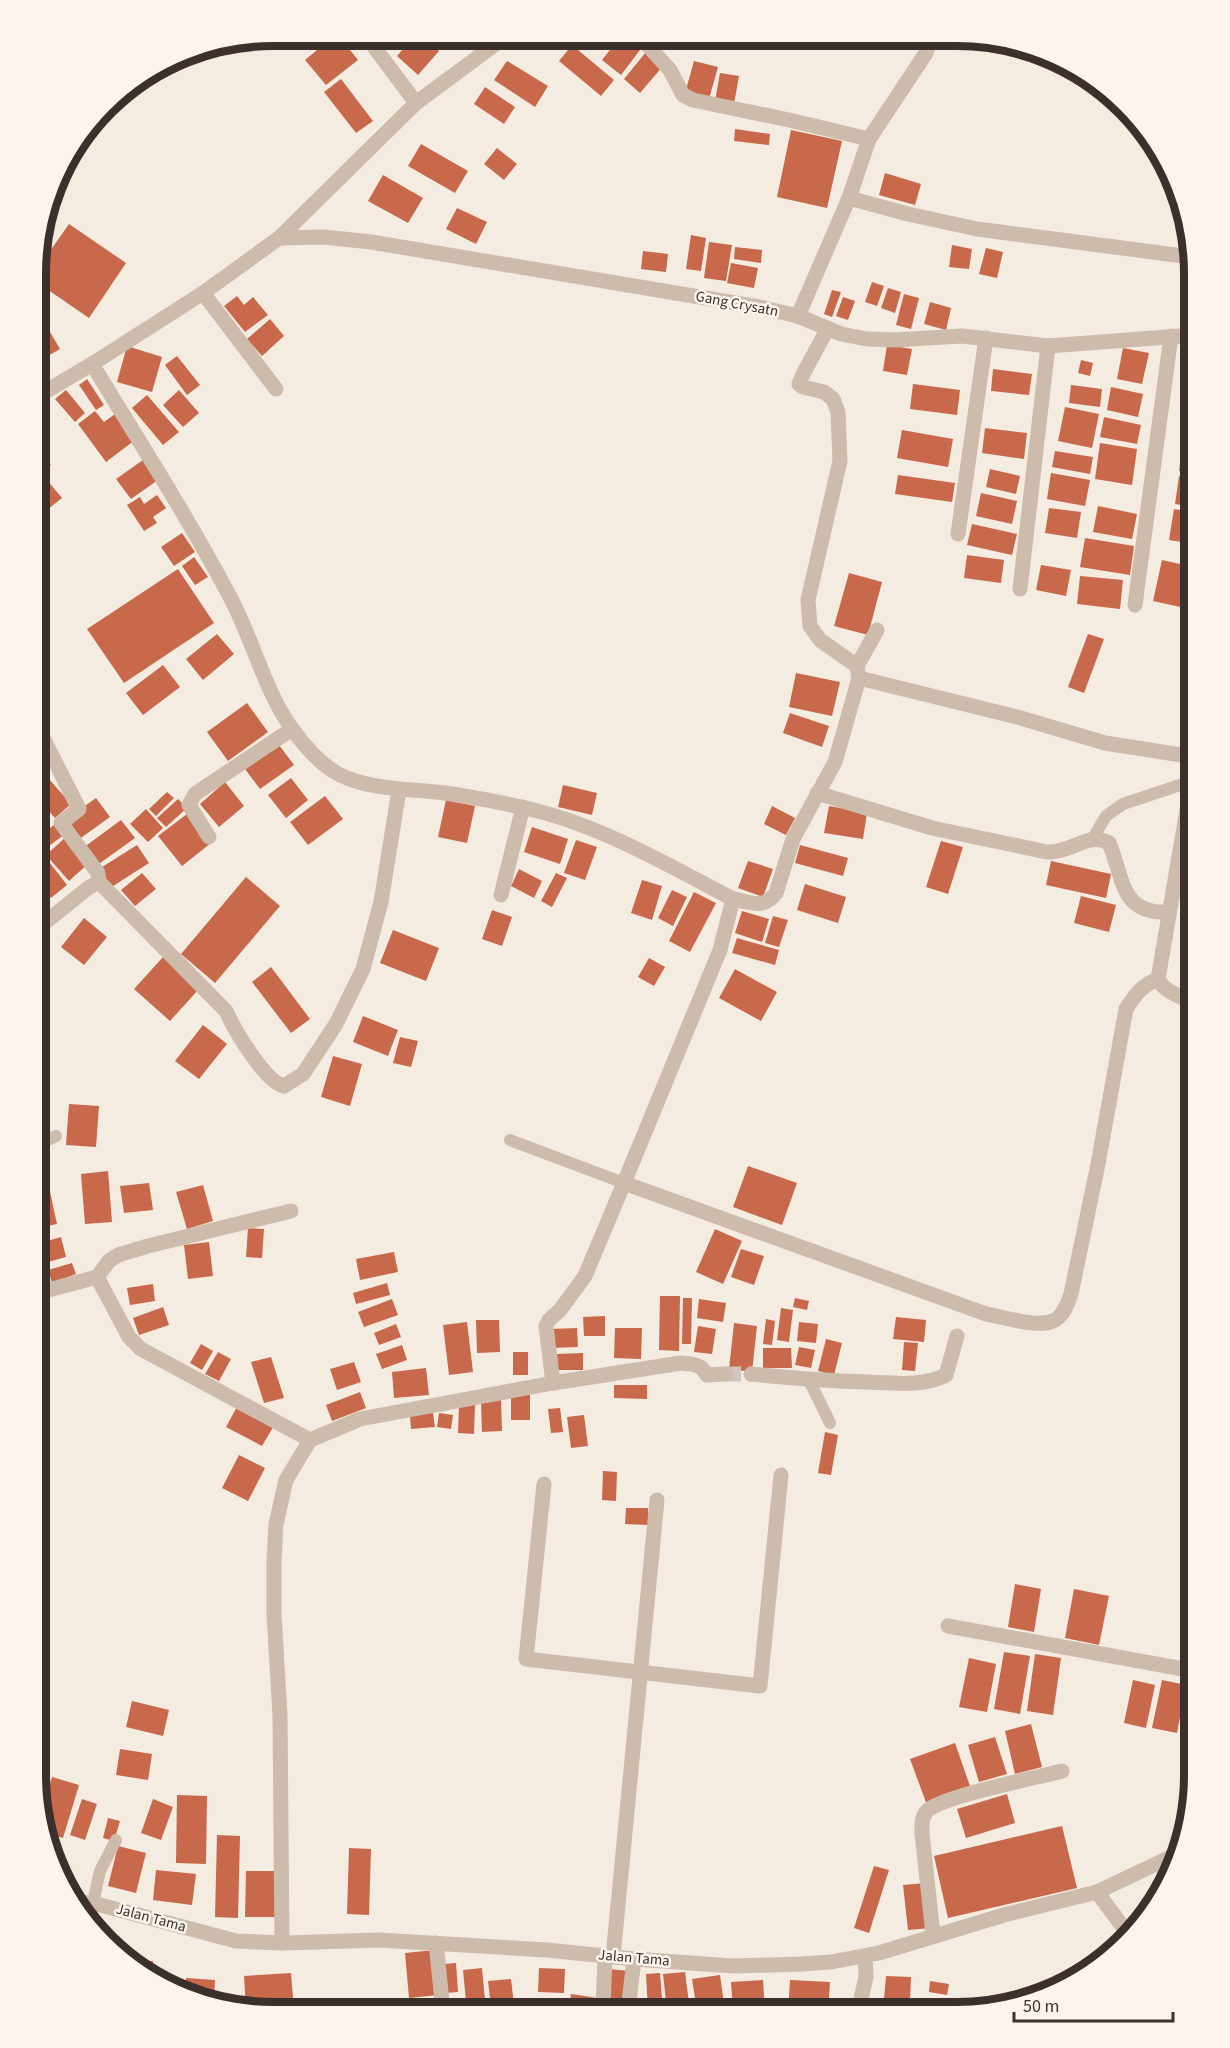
<svg xmlns="http://www.w3.org/2000/svg" width="1230" height="2048" font-family="'Source Sans 3',sans-serif">
<style>
.building{fill:#c8694b}
.lines{fill:none;stroke-linecap:round;stroke-linejoin:round}
.minor-tunnel{stroke:#cfc6bd;stroke-width:15;stroke-dasharray:15 8;stroke-linecap:butt}
.service{stroke:#cdbbac;stroke-width:12}
.minor{stroke:#cdbbac;stroke-width:15}
.labels{text-anchor:middle;dominant-baseline:central;stroke-width:5;stroke-linejoin:round;paint-order:stroke}
.street-label{font-size:15px;fill:#3b302b;stroke:#fbf5ee}
.rim{fill:none;stroke:#3b302b;stroke-width:8}
</style>
<rect width="100%" height="100%" fill="#f4ebe1"/>
<g class="building">
<polygon points="334,36 339,36 358,60 326,85 305,60"/>
<polygon points="414,36 422,36 439,51 418,75 397,56"/>
<polygon points="589,37 612,37 601,48"/>
<polygon points="620,37 631,37 643,46 621,75 602,60"/>
<polygon points="572,45 614,80 601,96 559,61"/>
<polygon points="646,52 663,66 640,93 624,79"/>
<polygon points="507,61 548,86 535,107 494,80"/>
<polygon points="694,61 718,67 709,99 685,93"/>
<polygon points="720,73 739,76 734,104 715,101"/>
<polygon points="341,79 373,121 356,133 324,92"/>
<polygon points="485,87 515,107 504,124 474,104"/>
<polygon points="735,129 770,134 769,145 734,141"/>
<polygon points="791,130 842,141 827,208 777,197"/>
<polygon points="421,144 468,171 455,193 408,166"/>
<polygon points="497,148 517,164 504,180 484,164"/>
<polygon points="885,173 921,184 915,205 879,195"/>
<polygon points="383,175 423,198 408,223 368,201"/>
<polygon points="457,208 487,222 476,244 446,229"/>
<polygon points="69,224 126,263 89,318 38,283 38,268"/>
<polygon points="691,235 706,238 701,271 686,269"/>
<polygon points="709,242 732,245 726,281 704,278"/>
<polygon points="952,245 972,249 969,269 949,267"/>
<polygon points="735,247 762,250 761,263 734,259"/>
<polygon points="986,248 1003,252 997,278 979,274"/>
<polygon points="643,251 668,254 666,272 641,269"/>
<polygon points="731,263 758,268 754,288 727,283"/>
<polygon points="872,282 884,286 877,306 865,302"/>
<polygon points="888,288 901,292 895,313 881,308"/>
<polygon points="832,290 841,292 832,317 824,314"/>
<polygon points="904,294 919,298 911,329 896,325"/>
<polygon points="237,296 244,305 253,297 268,315 245,332 224,306"/>
<polygon points="843,297 855,301 848,320 836,316"/>
<polygon points="930,302 951,308 946,330 924,324"/>
<polygon points="40,315 60,349 39,361 38,317"/>
<polygon points="270,319 284,336 262,356 247,339"/>
<polygon points="887,345 912,349 907,375 883,371"/>
<polygon points="127,346 162,357 152,392 117,382"/>
<polygon points="1123,348 1149,353 1142,384 1117,379"/>
<polygon points="177,356 200,385 187,395 165,365"/>
<polygon points="1081,360 1093,363 1090,376 1078,373"/>
<polygon points="993,369 1032,374 1029,395 991,391"/>
<polygon points="1193,378 1194,379 1194,406 1189,405"/>
<polygon points="87,379 104,405 96,410 79,385"/>
<polygon points="913,384 960,390 957,415 910,409"/>
<polygon points="1071,385 1102,389 1100,407 1069,403"/>
<polygon points="1111,387 1143,394 1138,417 1107,410"/>
<polygon points="66,390 85,413 75,422 55,399"/>
<polygon points="179,390 199,413 183,427 163,405"/>
<polygon points="147,395 179,432 163,445 132,408"/>
<polygon points="1065,407 1099,414 1092,448 1058,441"/>
<polygon points="1191,410 1194,410 1194,438 1187,437"/>
<polygon points="95,411 104,422 115,414 135,440 106,462 78,424"/>
<polygon points="1104,417 1141,425 1137,444 1100,437"/>
<polygon points="985,428 1027,433 1024,459 982,453"/>
<polygon points="902,430 953,439 948,467 897,458"/>
<polygon points="1100,443 1137,449 1132,485 1095,479"/>
<polygon points="1183,443 1194,444 1194,472 1179,471"/>
<polygon points="38,448 51,465 41,473 62,498 43,513 38,506"/>
<polygon points="1055,451 1093,457 1090,474 1052,467"/>
<polygon points="143,460 158,480 131,499 116,479"/>
<polygon points="990,469 1020,476 1016,494 986,487"/>
<polygon points="1051,473 1090,480 1085,506 1047,499"/>
<polygon points="898,475 955,483 952,502 895,494"/>
<polygon points="1179,476 1194,478 1194,507 1175,504"/>
<polygon points="981,493 1017,501 1012,524 976,516"/>
<polygon points="157,495 166,508 153,517 157,523 144,531 127,505 140,497 144,504"/>
<polygon points="1098,506 1137,514 1132,539 1093,532"/>
<polygon points="1049,508 1081,512 1077,538 1045,533"/>
<polygon points="1174,509 1194,512 1194,544 1169,540"/>
<polygon points="972,524 1017,534 1012,555 967,545"/>
<polygon points="182,533 195,552 174,566 161,547"/>
<polygon points="1085,538 1134,546 1130,575 1080,567"/>
<polygon points="967,555 1004,560 1001,583 964,578"/>
<polygon points="194,557 208,577 195,585 182,566"/>
<polygon points="1162,560 1194,567 1194,610 1153,601"/>
<polygon points="1041,565 1071,570 1066,596 1036,590"/>
<polygon points="178,569 214,623 124,683 87,629"/>
<polygon points="849,573 882,582 868,635 834,626"/>
<polygon points="1080,576 1123,580 1120,609 1077,604"/>
<polygon points="38,591 45,600 38,606"/>
<polygon points="217,634 234,654 203,680 186,659"/>
<polygon points="1088,634 1104,639 1084,693 1068,687"/>
<polygon points="163,665 180,687 143,715 126,693"/>
<polygon points="796,673 840,682 832,716 789,707"/>
<polygon points="247,703 268,732 228,761 207,732"/>
<polygon points="790,713 829,726 822,747 783,733"/>
<polygon points="279,745 294,765 260,789 245,769"/>
<polygon points="41,770 71,804 55,818 37,798 37,773"/>
<polygon points="291,778 308,800 286,818 268,795"/>
<polygon points="225,782 244,806 219,827 200,804"/>
<polygon points="563,785 597,793 592,815 558,807"/>
<polygon points="167,792 174,798 156,816 149,809"/>
<polygon points="325,796 343,819 308,845 290,822"/>
<polygon points="96,798 110,817 78,840 64,821"/>
<polygon points="178,799 187,808 166,827 157,818"/>
<polygon points="446,800 475,806 467,843 438,837"/>
<polygon points="37,806 48,820 37,828"/>
<polygon points="772,806 795,818 786,835 764,824"/>
<polygon points="829,806 867,813 863,839 824,833"/>
<polygon points="146,809 163,828 148,842 130,824"/>
<polygon points="187,814 211,843 182,866 158,836"/>
<polygon points="121,820 135,838 96,866 83,848"/>
<polygon points="57,823 65,834 45,849 37,837"/>
<polygon points="532,827 568,839 560,864 524,852"/>
<polygon points="67,836 90,862 69,881 46,855"/>
<polygon points="576,840 597,847 585,880 564,873"/>
<polygon points="941,841 963,847 948,894 926,887"/>
<polygon points="137,845 149,863 110,888 99,869"/>
<polygon points="800,845 848,858 843,876 795,863"/>
<polygon points="43,855 48,861 37,871 37,859"/>
<polygon points="748,861 773,869 763,897 738,888"/>
<polygon points="1051,861 1111,874 1106,898 1046,885"/>
<polygon points="50,863 67,885 51,898 37,881 37,872"/>
<polygon points="519,869 542,881 534,898 511,886"/>
<polygon points="142,873 156,889 135,906 121,890"/>
<polygon points="556,873 567,878 552,907 541,901"/>
<polygon points="246,877 280,906 215,983 181,954"/>
<polygon points="642,880 662,886 652,920 631,913"/>
<polygon points="805,884 846,897 838,923 797,910"/>
<polygon points="672,890 687,897 673,926 658,918"/>
<polygon points="694,892 716,903 690,952 669,941"/>
<polygon points="1081,896 1116,905 1109,932 1074,923"/>
<polygon points="492,910 512,917 502,946 482,939"/>
<polygon points="742,911 769,919 762,942 735,933"/>
<polygon points="773,916 788,920 779,947 765,943"/>
<polygon points="84,918 107,937 84,965 61,947"/>
<polygon points="393,930 439,948 426,981 380,963"/>
<polygon points="737,938 779,950 775,965 732,953"/>
<polygon points="163,957 199,989 170,1021 134,989"/>
<polygon points="649,958 665,967 654,986 638,977"/>
<polygon points="271,967 310,1019 291,1033 252,982"/>
<polygon points="735,969 777,992 761,1021 719,998"/>
<polygon points="363,1016 398,1030 388,1056 353,1042"/>
<polygon points="203,1025 227,1044 199,1079 175,1061"/>
<polygon points="400,1037 418,1041 411,1067 393,1063"/>
<polygon points="333,1056 362,1064 350,1106 321,1097"/>
<polygon points="69,1104 99,1106 96,1147 66,1145"/>
<polygon points="748,1166 797,1183 782,1225 733,1207"/>
<polygon points="108,1171 112,1222 85,1224 81,1174"/>
<polygon points="149,1183 153,1210 124,1213 120,1186"/>
<polygon points="203,1185 213,1221 187,1229 176,1192"/>
<polygon points="49,1187 57,1224 37,1228 37,1190"/>
<polygon points="248,1228 264,1229 262,1258 246,1257"/>
<polygon points="715,1229 742,1241 723,1284 696,1272"/>
<polygon points="61,1237 66,1257 37,1265 37,1244"/>
<polygon points="209,1242 213,1276 188,1279 184,1245"/>
<polygon points="741,1249 764,1256 754,1285 731,1277"/>
<polygon points="394,1252 398,1272 360,1280 356,1259"/>
<polygon points="72,1263 76,1274 52,1283 48,1270"/>
<polygon points="387,1283 390,1295 356,1304 353,1293"/>
<polygon points="153,1284 155,1301 130,1305 127,1288"/>
<polygon points="660,1296 680,1296 679,1351 659,1350"/>
<polygon points="683,1298 692,1298 691,1344 682,1344"/>
<polygon points="795,1298 809,1301 807,1310 793,1307"/>
<polygon points="392,1299 398,1315 364,1327 358,1312"/>
<polygon points="699,1299 726,1303 723,1322 697,1318"/>
<polygon points="163,1307 169,1325 139,1335 133,1318"/>
<polygon points="781,1308 793,1310 789,1342 777,1340"/>
<polygon points="605,1316 605,1336 584,1336 583,1317"/>
<polygon points="896,1317 926,1320 924,1342 893,1339"/>
<polygon points="766,1319 775,1321 772,1345 763,1344"/>
<polygon points="476,1320 499,1320 500,1352 477,1353"/>
<polygon points="467,1322 473,1372 449,1375 443,1325"/>
<polygon points="799,1322 818,1324 816,1343 797,1341"/>
<polygon points="734,1323 757,1326 752,1372 729,1369"/>
<polygon points="396,1324 401,1337 379,1345 374,1333"/>
<polygon points="698,1326 716,1329 712,1354 694,1352"/>
<polygon points="577,1328 578,1347 551,1348 550,1329"/>
<polygon points="615,1328 642,1328 641,1359 614,1358"/>
<polygon points="826,1339 842,1343 834,1375 818,1371"/>
<polygon points="904,1342 918,1343 915,1371 902,1370"/>
<polygon points="201,1344 213,1351 202,1370 190,1363"/>
<polygon points="402,1345 407,1360 382,1369 376,1354"/>
<polygon points="799,1347 815,1350 811,1368 795,1365"/>
<polygon points="763,1348 791,1348 792,1368 763,1368"/>
<polygon points="218,1352 231,1359 219,1381 205,1374"/>
<rect x="513" y="1352" width="15" height="23"/>
<polygon points="583,1353 583,1370 558,1370 557,1354"/>
<polygon points="271,1357 284,1398 264,1403 251,1362"/>
<polygon points="354,1362 361,1382 337,1390 330,1369"/>
<polygon points="426,1368 429,1395 394,1398 392,1372"/>
<polygon points="614,1385 647,1385 647,1399 614,1398"/>
<polygon points="360,1392 366,1408 332,1421 326,1405"/>
<rect x="511" y="1393" width="19" height="27"/>
<polygon points="501,1400 502,1431 482,1432 481,1401"/>
<polygon points="238,1405 275,1424 262,1446 226,1427"/>
<polygon points="459,1405 475,1405 474,1434 458,1433"/>
<polygon points="560,1408 563,1432 551,1433 548,1409"/>
<polygon points="433,1413 435,1427 411,1429 410,1415"/>
<polygon points="439,1413 453,1415 451,1429 437,1427"/>
<polygon points="584,1415 588,1446 571,1448 567,1417"/>
<polygon points="825,1432 838,1435 831,1475 818,1473"/>
<polygon points="239,1455 265,1468 248,1501 222,1488"/>
<polygon points="603,1471 617,1472 616,1501 602,1500"/>
<polygon points="626,1508 648,1508 648,1525 625,1524"/>
<polygon points="1015,1584 1041,1589 1034,1632 1008,1627"/>
<polygon points="1074,1589 1109,1596 1099,1645 1065,1638"/>
<polygon points="1004,1652 1030,1656 1020,1714 994,1709"/>
<polygon points="1035,1654 1061,1658 1053,1715 1027,1711"/>
<polygon points="969,1658 996,1664 987,1712 959,1707"/>
<polygon points="1133,1680 1155,1685 1146,1728 1124,1723"/>
<polygon points="1162,1680 1186,1685 1177,1733 1152,1728"/>
<polygon points="132,1701 169,1710 163,1736 126,1727"/>
<polygon points="1031,1724 1042,1767 1015,1774 1005,1731"/>
<polygon points="995,1737 1007,1774 979,1782 968,1745"/>
<polygon points="955,1743 971,1789 927,1805 910,1759"/>
<polygon points="120,1749 152,1754 148,1780 116,1775"/>
<polygon points="52,1777 79,1785 63,1838 48,1834 43,1808"/>
<polygon points="1007,1794 1015,1823 966,1838 957,1809"/>
<polygon points="177,1795 207,1796 206,1864 176,1863"/>
<polygon points="82,1799 97,1804 85,1840 70,1835"/>
<polygon points="153,1799 173,1807 161,1840 141,1833"/>
<polygon points="108,1818 120,1821 114,1841 103,1838"/>
<polygon points="1062,1826 1077,1888 948,1918 934,1856"/>
<polygon points="217,1835 240,1836 238,1918 215,1917"/>
<polygon points="118,1846 146,1853 136,1893 108,1886"/>
<polygon points="349,1848 371,1849 369,1915 347,1914"/>
<polygon points="874,1866 889,1870 869,1933 854,1928"/>
<polygon points="156,1870 196,1874 192,1905 153,1900"/>
<polygon points="246,1871 277,1871 277,1917 245,1917"/>
<polygon points="926,1883 931,1928 908,1930 903,1885"/>
<polygon points="435,1950 439,1995 409,1998 405,1953"/>
<polygon points="153,1961 153,1977 128,1962"/>
<polygon points="456,1963 458,1992 445,1993 443,1964"/>
<polygon points="482,1968 486,2011 467,2011 463,1970"/>
<polygon points="539,1968 565,1969 564,1993 538,1992"/>
<polygon points="609,1969 629,1971 627,2005 606,2003"/>
<polygon points="685,1972 690,2011 667,2011 663,1974"/>
<polygon points="291,1973 294,2010 246,2010 244,1976"/>
<polygon points="660,1973 663,2011 648,2011 646,1974"/>
<polygon points="720,1975 725,2011 697,2011 692,1979"/>
<polygon points="886,1976 911,1977 910,2001 884,1999"/>
<polygon points="186,1978 215,1980 214,2002 186,1995"/>
<polygon points="511,1979 514,2005 491,2007 488,1981"/>
<polygon points="763,1980 765,2011 733,2011 731,1982"/>
<polygon points="790,1980 830,1982 828,2012 788,2012"/>
<polygon points="930,1981 949,1984 947,1995 929,1992"/>
<polygon points="571,1994 598,1998 596,2011 569,2011"/>
</g>
<g class="lines">
<polyline class="minor-tunnel" points="726,1374 751,1374"/>
<g class="service">
<polyline points="1093,838 1106,816 1123,804 1192,781"/>
<polyline points="510,1140 624,1183"/>
<polyline points="37,1145 56,1136"/>
<polyline points="809,1380 830,1423"/>
<polyline points="93,1903 100,1871 116,1840"/>
</g>
<g class="minor">
<polyline points="366,36 416,103"/>
<polyline points="640,37 670,70 683,95 693,100 789,120 869,139"/>
<polyline points="849,198 908,214 977,229 1191,257"/>
<polyline points="279,238 324,237 371,242 759,307 798,316 841,334 867,339 894,340 962,336 1048,346 1194,335"/>
<polyline points="203,293 276,389"/>
<polyline points="798,316 849,198 869,139 926,53 931,38"/>
<path d="M92,364C139,441 187,516 229,595C252,636 265,693 293,730C306,748 325,770 347,778C374,789 408,789 436,792C464,795 493,801 521,807C597,823 666,864 733,899L720,950L624,1183"/>
<polyline points="38,396 92,364 203,293 279,238 416,103 505,37"/>
<polyline points="958,534 986,338"/>
<polyline points="1020,589 1048,346"/>
<polyline points="1135,605 1171,336"/>
<polyline points="857,666 877,630"/>
<polyline points="859,678 1017,717 1105,743 1194,757"/>
<polyline points="37,726 79,809 61,823 98,873 99,882"/>
<path d="M817,793L932,828L1047,852C1072,853 1089,831 1109,843C1124,878 1120,915 1169,912"/>
<polyline points="209,837 189,805 195,794 292,729"/>
<path d="M99,882L226,1011C234,1029 265,1082 284,1086L303,1074L336,1024L363,969L381,902L399,790"/>
<polyline points="501,895 523,807"/>
<path d="M733,899C751,902 763,910 776,893L793,839L835,762L859,678L857,666L820,640L810,626L808,600L840,461L838,412L833,399L824,392L803,387L799,384L803,374L828,328"/>
<polyline points="37,929 88,888 99,882"/>
<path d="M1194,1003C1182,997 1164,992 1158,979L1194,769"/>
<polyline points="97,1277 109,1261 118,1255 148,1246 291,1211"/>
<polyline points="37,1293 97,1277 129,1337 141,1349 310,1440"/>
<path d="M751,1374C790,1378 828,1381 868,1382C893,1383 923,1387 946,1375L957,1336"/>
<path d="M553,1383L681,1363C693,1364 701,1364 707,1375L726,1374"/>
<polyline points="544,1484 526,1659 760,1686 781,1475"/>
<polyline points="948,1626 1194,1671"/>
<polyline points="1097,1892 1129,1935"/>
<polyline points="76,1902 93,1903 236,1941 282,1943 379,1940 547,1950 634,1959 733,1966 801,1964 831,1962 879,1953 1004,1915 1097,1892 1179,1853"/>
<path d="M933,1935L922,1833C922,1826 921,1817 927,1811C942,1796 1037,1778 1062,1771"/>
<path d="M282,1943L280,1715L274,1614V1562L276,1524L286,1480L310,1440L360,1419L553,1383L546,1326L549,1320L560,1310L585,1276L624,1183L986,1314C1004,1317 1036,1328 1053,1321C1063,1317 1068,1303 1071,1294L1098,1164L1126,1009C1135,995 1142,985 1158,979"/>
<polyline points="436,1943 443,2011"/>
<polyline points="613,1957 657,1500"/>
<polyline points="603,2011 605,1956"/>
<polyline points="628,2011 634,1959"/>
<polyline points="858,2012 866,1977 865,1956"/>
</g>
</g>
<g class="labels">
<g class="street-label">
<text transform="translate(737 304) rotate(11)">Gang Crysatn</text>
<text transform="translate(151 1918) rotate(15)">Jalan Tama</text>
<text transform="translate(634 1958) rotate(5)">Jalan Tama</text>
</g>
</g>
<path d="M0 0H1230V2048H0ZM273 46H957A227 227 0 0 1 1184 273V1775A227 227 0 0 1 957 2002H273A227 227 0 0 1 46 1775V273A227 227 0 0 1 273 46Z" fill="#fbf5ee" fill-rule="evenodd"/>
<path class="rim" d="M273 46H957A227 227 0 0 1 1184 273V1775A227 227 0 0 1 957 2002H273A227 227 0 0 1 46 1775V273A227 227 0 0 1 273 46Z"/>
<path d="M1014 2012v9h159v-9" fill="none" stroke="#3b302b" stroke-width="3"/>
<text x="1023" y="2012" font-size="18" fill="#3b302b" stroke="#fbf5ee" stroke-width="4.5" paint-order="stroke">50 m</text>
</svg>
